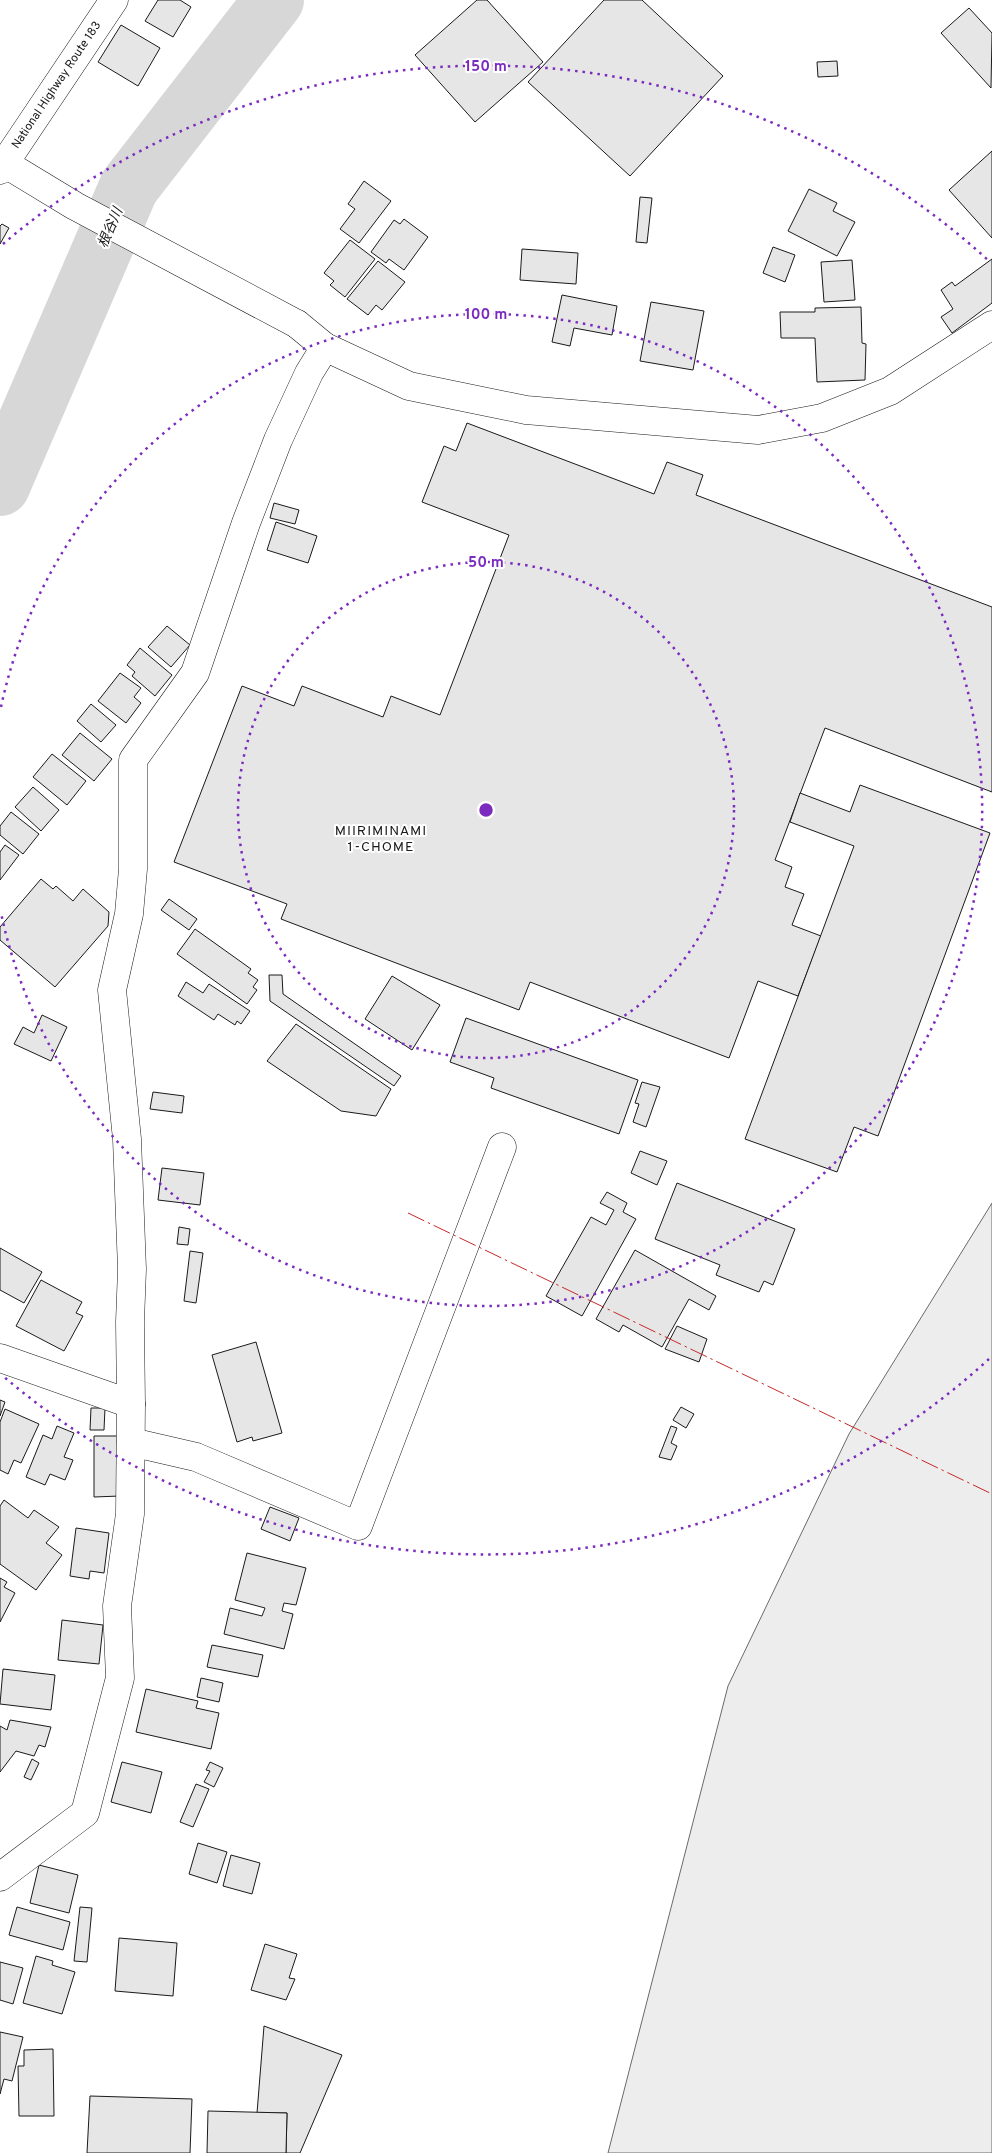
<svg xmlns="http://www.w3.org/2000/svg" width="992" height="2153" font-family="Overpass,'Noto Sans JP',sans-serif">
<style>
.green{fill:#ededed;stroke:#6a6a6a}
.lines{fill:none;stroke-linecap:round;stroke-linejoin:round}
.river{stroke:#d7d7d7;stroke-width:60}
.building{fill:#e6e6e6;stroke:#1a1a1a}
.street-casing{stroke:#1a1a1a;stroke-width:29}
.secondary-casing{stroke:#1a1a1a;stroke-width:29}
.highway-casing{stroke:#1a1a1a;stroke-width:29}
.street{stroke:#fff;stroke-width:28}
.secondary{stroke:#fff;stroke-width:28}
.highway{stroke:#fff;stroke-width:28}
.power{stroke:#c62828;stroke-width:1;stroke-dasharray:18 4 2.5 4;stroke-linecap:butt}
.ring{fill:none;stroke:#7b2cbf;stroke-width:2.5;stroke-dasharray:2.5 5}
.labels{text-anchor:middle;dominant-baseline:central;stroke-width:4;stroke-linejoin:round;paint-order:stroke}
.street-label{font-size:12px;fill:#1a1a1a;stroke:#fff}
.water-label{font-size:14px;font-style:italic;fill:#1a1a1a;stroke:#fff}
.neighbourhood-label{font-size:14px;letter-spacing:1px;fill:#1a1a1a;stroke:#fff}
.centre{fill:#7b2cbf;stroke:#fff;stroke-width:2.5}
.ring-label{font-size:15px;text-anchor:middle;font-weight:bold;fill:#7b2cbf;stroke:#fff;stroke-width:4;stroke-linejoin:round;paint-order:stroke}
</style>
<rect width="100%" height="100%" fill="#fff"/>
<polygon class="green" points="992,1203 992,2153 608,2153 728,1686 849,1434"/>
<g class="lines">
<polyline class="river" points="0,486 129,187 274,0"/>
</g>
<g class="building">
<polygon points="158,0 180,0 191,7 173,37 145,21"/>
<polygon points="477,0 487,0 543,62 475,122 415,55"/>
<polygon points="604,0 642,0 723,76 630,176 528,82"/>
<polygon points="969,8 992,33 991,88 941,33"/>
<polygon points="121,25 160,48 138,86 98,62"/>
<polygon points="837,61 838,76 818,77 817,62"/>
<polygon points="992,151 992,238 949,190"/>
<polygon points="364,181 391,201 359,243 340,229 355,209 348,204"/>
<polygon points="809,189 837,203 833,211 855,222 837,256 788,231"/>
<polygon points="640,197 652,198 647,243 636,242"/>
<polygon points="404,219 428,237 404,270 389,259 386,263 371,252 394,220 400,224"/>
<polygon points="2,224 9,228 0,244 0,226"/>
<polygon points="350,240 375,259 345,297 330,285 334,281 324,273"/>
<polygon points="773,247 795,255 785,282 763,273"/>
<polygon points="522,249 578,253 576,284 520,280"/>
<polygon points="992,259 992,303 952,333 941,317 953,309 941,290 952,282 955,286"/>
<polygon points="852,260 855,300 824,302 821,262"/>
<polygon points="378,261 405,282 382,310 376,305 368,315 347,299"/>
<polygon points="562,295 617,306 612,335 574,328 570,346 552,342"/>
<polygon points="651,302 704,311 693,370 640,361"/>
<polygon points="861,307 862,343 866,344 865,380 817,382 815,338 781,338 780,312 815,312 815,308"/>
<polygon points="467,423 654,494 667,462 703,475 696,495 992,607 992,792 825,728 775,860 792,867 785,887 804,894 792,925 821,936 798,996 758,981 729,1058 530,982 519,1010 281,919 287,904 174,862 242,686 294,706 302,686 383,717 391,696 440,715 509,535 422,502 444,446 456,451"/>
<polygon points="274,503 299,510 295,524 270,518"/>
<polygon points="276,522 317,536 308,563 267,550"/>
<polygon points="167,626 190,645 171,667 148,647"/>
<polygon points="140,648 172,675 155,696 132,676 135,672 127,665"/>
<polygon points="120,673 141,688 134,697 141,703 126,723 98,701"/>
<polygon points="91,704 116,725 101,742 77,721"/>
<polygon points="80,733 112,759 94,781 62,755"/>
<polygon points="52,754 86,781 67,805 33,777"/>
<polygon points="860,785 990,833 878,1136 854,1127 837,1172 745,1139 854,846 790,822 800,793 850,812"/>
<polygon points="33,787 59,810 41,831 15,807"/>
<polygon points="11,812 39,834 23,854 0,835 0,826"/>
<polygon points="5,845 19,855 0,880 0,852"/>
<polygon points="41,879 53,889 56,886 73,901 83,889 109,912 108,926 55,987 0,940 0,927"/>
<polygon points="169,899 197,919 189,930 161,910"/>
<polygon points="195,929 251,969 248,973 258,980 253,987 257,990 247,1004 177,954"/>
<polygon points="269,975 282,975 283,994 401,1076 394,1086 270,1001"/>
<polygon points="392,976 440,1005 412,1050 365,1019"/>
<polygon points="186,982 203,993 209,984 250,1011 241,1024 237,1021 235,1025 218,1014 214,1020 178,996"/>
<polygon points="42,1015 67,1027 51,1061 14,1044 23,1027 34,1033"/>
<polygon points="466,1018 638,1080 619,1134 491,1088 494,1078 450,1062"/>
<polygon points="296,1024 391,1089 376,1116 341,1111 267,1061"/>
<polygon points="642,1082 660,1087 646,1127 633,1122 639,1104 635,1103"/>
<polygon points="153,1092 184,1096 182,1113 150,1109"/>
<polygon points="640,1151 667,1161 657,1185 631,1173"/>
<polygon points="162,1168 204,1173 200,1205 158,1200"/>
<polygon points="677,1183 795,1229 773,1285 764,1281 759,1292 716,1275 720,1265 655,1239"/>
<polygon points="607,1192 627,1203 623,1212 636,1219 582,1316 546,1296 591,1217 606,1225 614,1210 600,1203"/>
<polygon points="179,1227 190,1229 188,1245 177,1244"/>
<polygon points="0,1248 42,1272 24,1303 0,1290"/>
<polygon points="635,1250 716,1296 709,1310 689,1299 662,1347 623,1325 619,1332 596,1319"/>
<polygon points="190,1251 203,1253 196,1303 184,1301"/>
<polygon points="41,1280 82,1302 76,1313 83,1316 64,1351 16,1326"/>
<polygon points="677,1326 707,1339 699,1362 665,1349"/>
<polygon points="256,1342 282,1433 253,1441 252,1437 237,1442 212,1355"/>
<polygon points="0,1400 5,1402 0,1416"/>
<polygon points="681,1407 694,1414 686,1428 673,1420"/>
<polygon points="91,1408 105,1408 104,1430 90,1430"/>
<polygon points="5,1409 39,1424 21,1463 14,1460 8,1474 0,1470 0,1422"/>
<polygon points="57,1426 74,1433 64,1457 73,1460 65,1480 50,1474 45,1485 26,1477 43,1435 52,1439"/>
<polygon points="671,1426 677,1428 671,1443 677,1446 671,1460 659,1457"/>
<polygon points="94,1436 120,1436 120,1496 94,1497"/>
<polygon points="4,1500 28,1518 34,1510 59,1527 46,1543 62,1555 36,1590 0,1564 0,1506"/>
<polygon points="270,1507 299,1518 290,1541 261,1529"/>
<polygon points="76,1528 109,1533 104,1573 90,1571 89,1579 70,1576"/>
<polygon points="247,1553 306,1568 296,1605 284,1603 282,1611 293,1614 284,1649 224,1634 230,1608 262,1616 265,1608 235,1600"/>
<polygon points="0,1578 7,1582 4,1587 15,1593 0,1622"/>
<polygon points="62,1620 103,1625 99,1664 58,1660"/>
<polygon points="212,1645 263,1655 258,1677 207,1667"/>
<polygon points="3,1669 55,1675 51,1710 0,1704"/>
<polygon points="201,1678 223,1683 219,1702 197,1697"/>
<polygon points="146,1689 198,1701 196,1708 219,1713 211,1749 136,1732"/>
<polygon points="10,1720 51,1727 45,1747 39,1745 34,1756 16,1751 0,1772 0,1726 7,1730"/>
<polygon points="32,1759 39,1763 31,1780 24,1777"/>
<polygon points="122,1762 162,1772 151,1813 111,1802"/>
<polygon points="210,1762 223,1768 214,1787 204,1782 210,1771 206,1770"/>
<polygon points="196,1784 209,1789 193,1827 180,1822"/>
<polygon points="198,1843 227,1852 217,1883 189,1874"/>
<polygon points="231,1855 260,1863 252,1894 223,1886"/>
<polygon points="39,1865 78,1875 69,1913 30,1903"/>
<polygon points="17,1907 70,1922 63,1950 9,1935"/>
<polygon points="80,1907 92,1908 87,1962 74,1961"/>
<polygon points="119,1938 177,1943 173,1996 115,1991"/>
<polygon points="265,1944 297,1954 289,1978 295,1979 286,2000 251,1990"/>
<polygon points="36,1956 53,1961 52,1965 75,1972 62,2014 23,2003"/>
<polygon points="0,1962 23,1968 13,2004 0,2000"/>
<polygon points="264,2026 342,2055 300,2153 286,2153 287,2113 257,2113"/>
<polygon points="0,2032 23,2037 12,2081 4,2079 0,2094"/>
<polygon points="53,2049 54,2116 19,2116 18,2066 24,2066 24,2050"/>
<polygon points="90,2096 192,2099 190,2153 87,2153"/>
<polygon points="208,2111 287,2113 286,2153 207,2153"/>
</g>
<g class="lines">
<g class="street-casing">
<g id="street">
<polyline points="297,324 325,347 409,386 526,410 758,430 822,418 890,391 992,325"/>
<polyline points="0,1358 131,1404"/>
<polyline points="131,1442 196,1457 358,1526 502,1147"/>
<polyline points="0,1877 85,1813 120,1678 117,1606 130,1514 131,1404 130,1322 132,1269 127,1139 112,990 129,914 133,869 133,760 195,673 246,523 278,440 309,373 325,347"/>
</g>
</g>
<g class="secondary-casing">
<polyline id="secondary" points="4,163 75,206 297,324"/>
</g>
<g class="highway-casing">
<g id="highway">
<path id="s1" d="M0,170L114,0"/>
</g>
</g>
<use href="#street" class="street"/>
<use href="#secondary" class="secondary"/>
<use href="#highway" class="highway"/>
<polyline class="power" points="408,1213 992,1494"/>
</g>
<g class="ring">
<circle cx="486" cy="810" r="248"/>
<path d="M1 707A496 496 0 1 1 1 913"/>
<path d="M989 1359A744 744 0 0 1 3 1376M3 244A744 744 0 0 1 989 261"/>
</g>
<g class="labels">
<g class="street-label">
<text stroke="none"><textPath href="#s1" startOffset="102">National Highway Route 183</textPath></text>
</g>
<g class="water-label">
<text transform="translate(111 228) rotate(-67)">根谷川</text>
</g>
<g class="neighbourhood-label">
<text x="381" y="831">MIIRIMINAMI<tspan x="381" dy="16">1-CHOME</tspan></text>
</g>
</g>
<circle cx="486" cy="810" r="8" class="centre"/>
<g class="ring-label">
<text x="486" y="71">150 m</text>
<text x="486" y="319">100 m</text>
<text x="486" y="567">50 m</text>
</g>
</svg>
